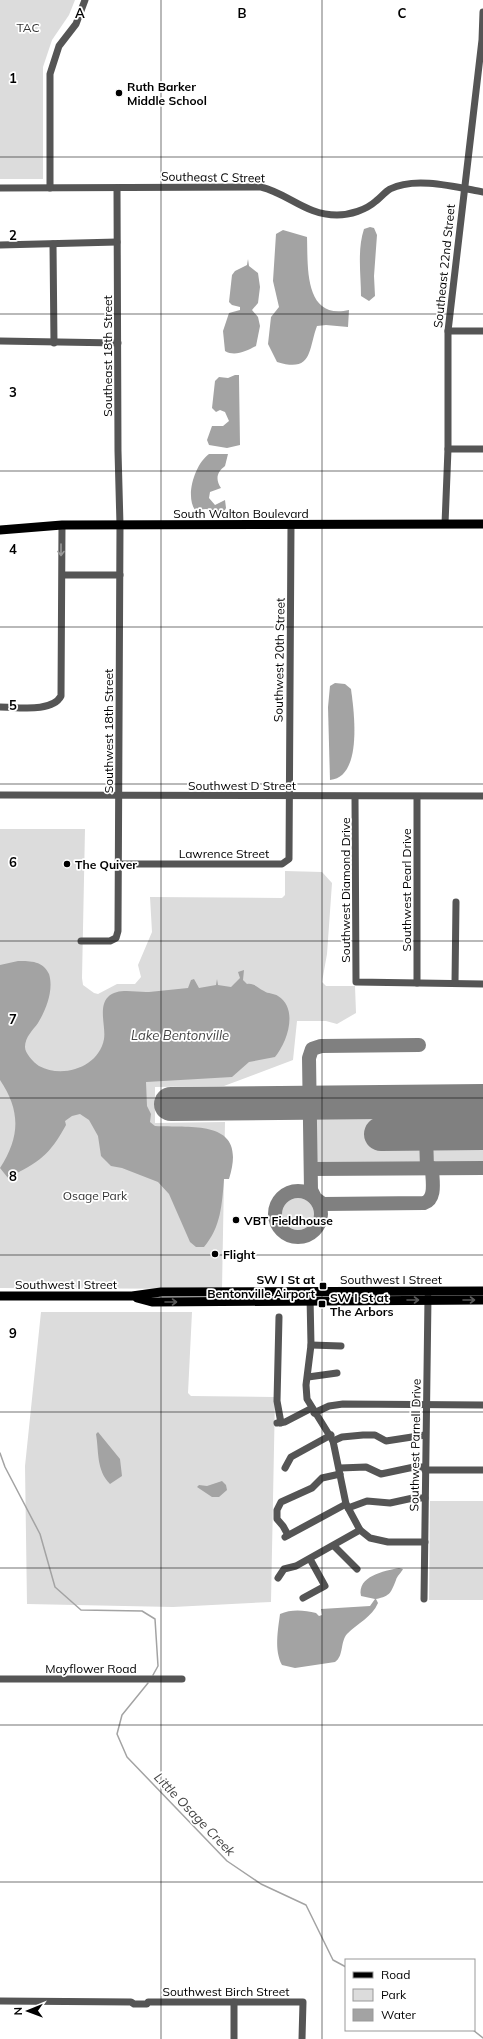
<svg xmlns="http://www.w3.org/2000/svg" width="483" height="2039" font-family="Mulish,sans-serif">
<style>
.green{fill:#dcdcdc}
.water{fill:#a3a3a3}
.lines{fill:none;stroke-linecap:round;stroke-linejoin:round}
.stream{stroke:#a3a3a3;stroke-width:1.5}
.taxiway{stroke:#808080;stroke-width:14}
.runway{stroke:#808080;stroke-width:34}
.minor{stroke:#555;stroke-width:7}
.major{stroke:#000;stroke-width:9}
.oneway{stroke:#999}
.oneway2{stroke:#595959}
.grid{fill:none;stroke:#000;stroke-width:1;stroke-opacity:0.55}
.poi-dot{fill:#000;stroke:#fff;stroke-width:1.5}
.labels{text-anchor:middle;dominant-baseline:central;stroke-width:3.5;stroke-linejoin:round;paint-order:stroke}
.park-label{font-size:12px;fill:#333;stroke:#fff}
.poi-label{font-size:12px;font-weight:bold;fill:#000;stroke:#fff;text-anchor:start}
.street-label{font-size:12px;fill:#000;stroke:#fff}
.water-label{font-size:13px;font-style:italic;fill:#444;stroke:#fff}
.grid-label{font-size:13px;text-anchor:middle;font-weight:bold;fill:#000;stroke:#fff;stroke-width:3.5;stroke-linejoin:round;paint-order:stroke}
</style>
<rect width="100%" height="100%" fill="#fff"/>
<g class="green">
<polygon points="0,0 75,0 69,15 52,40 43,67 43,179 0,179"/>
<polygon points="0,829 85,829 82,978 83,985 94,993 98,994 117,984 135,984 141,977 138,965 152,932 150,897 282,898 285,895 285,871 322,872 332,883 327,954 322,982 326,986 355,986 356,1013 337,1024 326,1021 297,1021 293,1060 224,1086 155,1087 155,1123 225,1122 222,1289 0,1288"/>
<path d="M483,1108V1163L348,1165L317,1162C315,1152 308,1124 318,1116C323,1112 333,1112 339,1110Z"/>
<circle cx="298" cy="1214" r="19"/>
<polygon points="41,1312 192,1312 188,1393 191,1396 275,1397 271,1602 173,1607 27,1604 25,1466"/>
<polygon points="430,1501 483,1501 483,1600 429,1600"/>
</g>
<g class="water">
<path d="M370,227L374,228L377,235L374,276L375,296L369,301L361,296C361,275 357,250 364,229Z"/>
<path d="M283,230L307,237C308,268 304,320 349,310L348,327L326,325L317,326C308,350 313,373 277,362L268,344L271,317L279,307L273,281L276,234Z"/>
<path d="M248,259L249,266L258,273L260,287L258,303L252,310L258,317L260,326L256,346C246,351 235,357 225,351L223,331L229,313L240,310V307L232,305L229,302L232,275L235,271L247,265Z"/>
<polygon points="235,375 239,375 239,378 240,445 227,448 209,445 207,440 212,426 223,426 229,421 225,412 220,410 216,412 212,408 215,381 219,377 228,378"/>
<path d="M209,454H228L225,466C217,472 215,479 221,488L210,492L209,498L215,505L225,500L226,508L224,512L206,509L195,510C185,496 195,464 209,454Z"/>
<path d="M335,683L345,684L351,689C354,711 363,777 330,780L328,707L330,686Z"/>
<path d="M18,961C31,961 43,961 49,974C54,990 46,1010 38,1023C33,1030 25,1037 25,1047C25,1053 33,1062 39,1066C63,1079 99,1067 104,1039C106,1027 98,1007 108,997C118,987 137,993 149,992C162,991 175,989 188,988L191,980L194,979L199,988L216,985L217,979L218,985L231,987L240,978L238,972L244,970L243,980L247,984C255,983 257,988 264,991C268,994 274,993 278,996C299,1009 287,1043 275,1057L249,1062L232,1077L146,1082L147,1106L151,1114L150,1122L155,1126C195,1128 248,1119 229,1179H224C222,1204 221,1227 204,1247H196L190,1242L169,1194L158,1182L122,1168L111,1166L101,1156L98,1136L89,1120L80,1114L72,1116L65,1121L66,1125C49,1156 40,1161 8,1178L0,1168C20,1137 21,1111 0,1080V965Z"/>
<path d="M98,1432L120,1459L122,1476L110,1484C96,1470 99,1451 96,1434Z"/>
<polygon points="222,1481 226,1485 227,1490 219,1497 212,1497 197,1487 199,1485 207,1486"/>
<path d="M399,1568L403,1569C401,1573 397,1576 396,1580C391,1592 391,1596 376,1599L378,1603C372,1617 358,1623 347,1634C340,1642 344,1656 335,1662L295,1668L282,1665C274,1650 278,1630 280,1614C291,1609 304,1610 316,1613L319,1616L322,1615L321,1609L370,1606L375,1599L361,1596C357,1576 384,1571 399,1568Z"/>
</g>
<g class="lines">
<g class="stream">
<polyline points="0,1453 5,1467 40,1534 55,1587 81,1610 142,1611 155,1619 158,1666 153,1675"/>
<polyline points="148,1683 122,1715 117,1734 127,1757 227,1861 261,1884 306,1905 333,1960 346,1967"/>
<polyline points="473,2030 483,2038"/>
</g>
<g class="taxiway">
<path d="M419,1045L321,1046L312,1049L309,1058L311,1190L315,1198L323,1204L424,1203C437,1199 432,1179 432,1168"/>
<polyline points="426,1134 427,1168"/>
<polyline points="311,1169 483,1168"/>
<circle cx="298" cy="1214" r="23"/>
</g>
<g class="runway">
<polyline points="171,1104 483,1101"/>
<polyline points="381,1134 483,1133"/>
</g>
<g class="minor">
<path d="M0,188L261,187C289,194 306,215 337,215C350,215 366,210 376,201C381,197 385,192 390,189C415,176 456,187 483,192"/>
<polyline points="50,188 50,74 59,46 76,24 85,0"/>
<polyline points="53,244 54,343"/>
<polyline points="0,245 117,242"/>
<polyline points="448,331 483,331"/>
<polyline points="0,341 118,343"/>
<polyline points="448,449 483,449"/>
<polyline points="445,524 448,449 448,331 482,40 483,12"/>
<polyline points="63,575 120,575"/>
<path d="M0,707C17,707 52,713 61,696L62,525"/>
<polyline points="0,795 483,796"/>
<polyline points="355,797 356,982 483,984"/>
<polyline points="417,797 417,983"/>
<polyline points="118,864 282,864 289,859 291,525"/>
<polyline points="81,941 110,941 116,938 118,931 120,525 118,451 117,188"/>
<polyline points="455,983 456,902"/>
<polyline points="310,1296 311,1345 306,1385 307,1399 333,1441 346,1504 360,1530 370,1538 388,1542 425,1542"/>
<polyline points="279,1317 277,1401 281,1423"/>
<polyline points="311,1345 341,1346"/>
<polyline points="308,1377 337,1373"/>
<polyline points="314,1413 329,1406 343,1404 483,1405"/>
<polyline points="277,1423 285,1422 312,1408"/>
<polyline points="333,1441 342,1437 363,1435 375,1435 386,1441 425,1435"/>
<polyline points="285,1468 291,1457 331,1435"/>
<polyline points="340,1468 366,1467 381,1474 414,1467 425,1467"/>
<polyline points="425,1470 483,1470"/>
<polyline points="348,1508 367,1501 390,1503 413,1498 425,1498"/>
<polyline points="288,1535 283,1526 277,1519 277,1510 281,1502 312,1488 322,1478 340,1474"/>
<polyline points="285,1537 346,1504"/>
<polyline points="334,1546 357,1569"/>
<polyline points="278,1578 284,1569 296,1566 360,1530"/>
<polyline points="303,1598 325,1586 310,1559"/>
<polyline points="424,1599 428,1297"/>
<polyline points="0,1679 182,1679"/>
<polyline points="0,2001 131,2002 134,2004 147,2004 148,2002 303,2002 302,2039"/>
<polyline points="234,2039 234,2002"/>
</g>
<g class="major">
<polyline points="0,530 62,525 483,524"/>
<polyline points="0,1296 132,1296 161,1292 483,1291"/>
<polyline points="137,1298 152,1302 483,1300"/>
</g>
</g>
<defs><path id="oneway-shaft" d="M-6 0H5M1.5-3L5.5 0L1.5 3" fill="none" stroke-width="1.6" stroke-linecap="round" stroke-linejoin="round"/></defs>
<use class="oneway" href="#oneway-shaft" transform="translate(61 550) rotate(90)"/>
<g class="oneway2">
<use href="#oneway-shaft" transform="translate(413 1300)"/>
<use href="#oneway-shaft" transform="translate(469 1300)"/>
<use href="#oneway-shaft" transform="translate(171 1302)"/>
</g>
<path class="grid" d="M161,0V2039M322,0V2039M0,157H483M0,314H483M0,471H483M0,627H483M0,784H483M0,941H483M0,1098H483M0,1255H483M0,1412H483M0,1568H483M0,1725H483M0,1882H483"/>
<g class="poi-dot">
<circle cx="119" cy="93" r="4"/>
<circle cx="67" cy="864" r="4"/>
<circle cx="236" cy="1220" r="4"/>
<circle cx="215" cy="1254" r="4"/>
<rect x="319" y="1282" width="8" height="8" rx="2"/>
<rect x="318" y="1300" width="8" height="8" rx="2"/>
</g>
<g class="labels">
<g class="park-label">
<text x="28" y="27">TAC</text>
<text x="95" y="1195">Osage Park</text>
</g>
<g class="poi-label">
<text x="127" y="86">Ruth Barker<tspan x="127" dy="14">Middle School</tspan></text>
<text x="75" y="864">The Quiver</text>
<text x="244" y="1220">VBT Fieldhouse</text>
<text x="223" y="1254">Flight</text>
<text x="315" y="1279" text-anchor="end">SW I St at<tspan x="315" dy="14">Bentonville Airport</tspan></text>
<text x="330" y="1297">SW I St at<tspan x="330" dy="14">The Arbors</tspan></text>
</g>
<g class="street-label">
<text transform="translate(213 177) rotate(1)">Southeast C Street</text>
<text transform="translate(444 266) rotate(-84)">Southeast 22nd Street</text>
<text transform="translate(107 356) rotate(-90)">Southeast 18th Street</text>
<text x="241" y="513">South Walton Boulevard</text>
<text transform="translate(279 660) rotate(-89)">Southwest 20th Street</text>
<text transform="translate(108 731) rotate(-90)">Southwest 18th Street</text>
<text x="242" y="785">Southwest D Street</text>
<text x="224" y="853">Lawrence Street</text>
<text transform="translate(345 890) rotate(-90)">Southwest Diamond Drive</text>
<text transform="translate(406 890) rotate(-90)">Southwest Pearl Drive</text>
<text x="391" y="1279">Southwest I Street</text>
<text x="66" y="1284">Southwest I Street</text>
<text transform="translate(415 1445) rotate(-89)">Southwest Parnell Drive</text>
<text x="91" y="1668">Mayflower Road</text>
<text x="226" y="1991">Southwest Birch Street</text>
</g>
<g class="water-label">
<text x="180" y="1035">Lake Bentonville</text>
<text transform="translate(195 1814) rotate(46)">Little Osage Creek</text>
</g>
</g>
<g class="grid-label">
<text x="80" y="18">A</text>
<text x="242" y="18">B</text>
<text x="402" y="18">C</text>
<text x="13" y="83">1</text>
<text x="13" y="240">2</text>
<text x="13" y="397">3</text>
<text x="13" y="554">4</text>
<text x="13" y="710">5</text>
<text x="13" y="867">6</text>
<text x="13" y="1024">7</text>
<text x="13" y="1181">8</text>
<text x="13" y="1338">9</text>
</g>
<rect x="345" y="1959" width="130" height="72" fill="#ffffff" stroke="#999999"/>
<rect x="353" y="1972" width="20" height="6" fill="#000000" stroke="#999999"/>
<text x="381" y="1979" font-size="12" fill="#000000">Road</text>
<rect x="353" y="1989" width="20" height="12" fill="#dcdcdc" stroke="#999999"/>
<text x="381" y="1999" font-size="12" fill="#000000">Park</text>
<rect x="353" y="2009" width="20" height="12" fill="#a3a3a3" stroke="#999999"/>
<text x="381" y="2019" font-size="12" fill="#000000">Water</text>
<g transform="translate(28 2011) rotate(269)" stroke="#ffffff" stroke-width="3" paint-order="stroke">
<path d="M0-3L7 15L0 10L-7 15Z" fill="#000000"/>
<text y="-6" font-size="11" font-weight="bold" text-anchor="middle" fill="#000000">N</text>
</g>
</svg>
